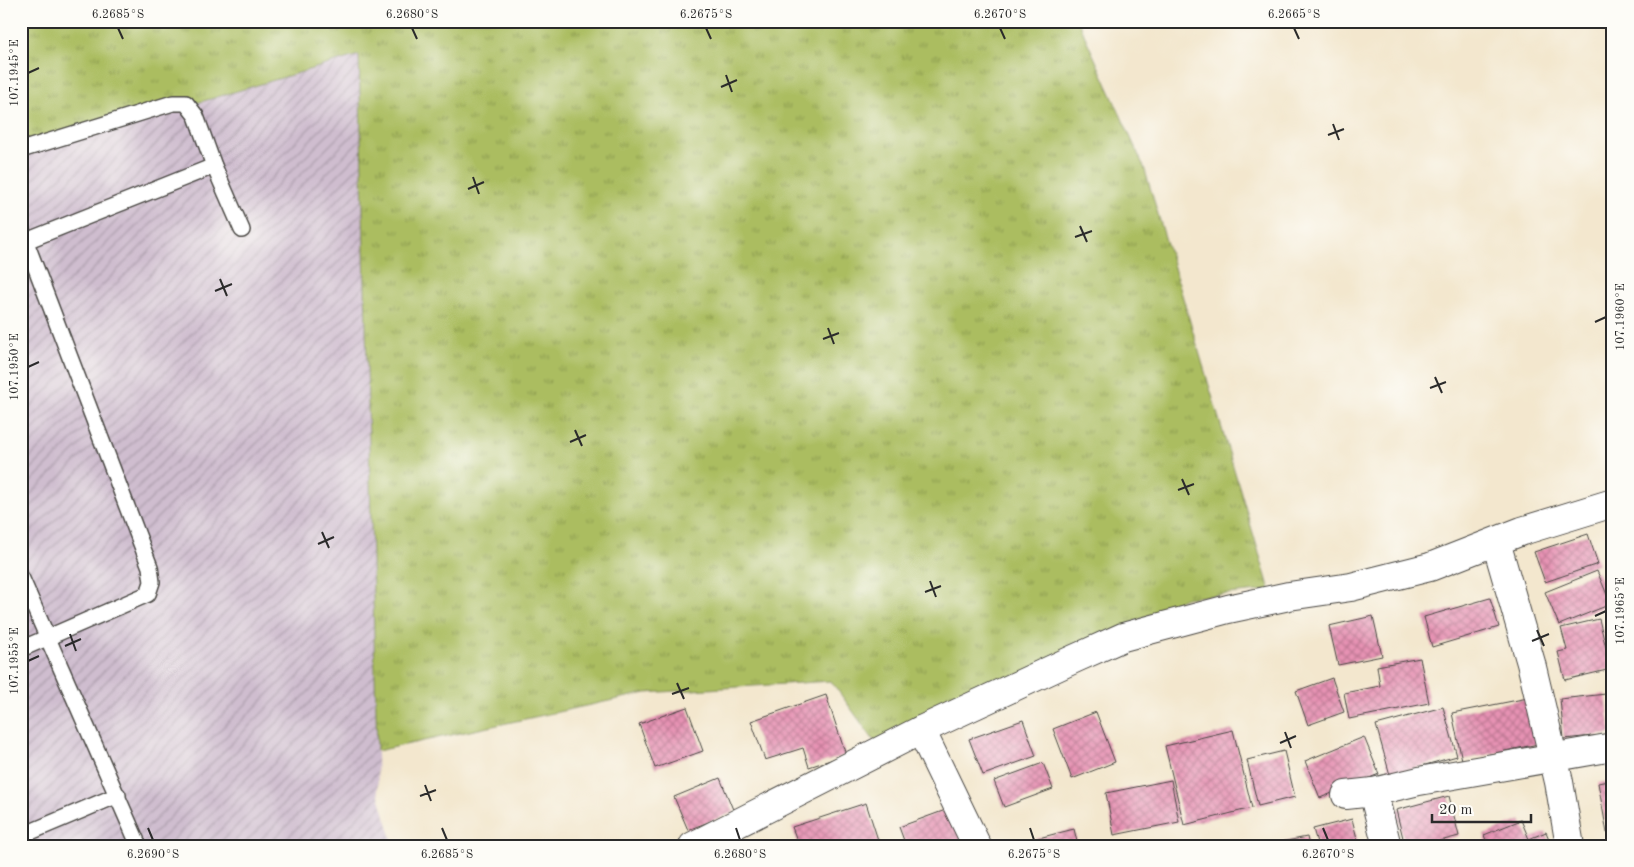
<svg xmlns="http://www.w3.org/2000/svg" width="1634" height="867" font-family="'Old Standard TT',serif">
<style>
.industrial{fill:url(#industrial-furrows)}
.grass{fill:url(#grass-tufts);stroke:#6b7446}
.building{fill:url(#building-cross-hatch)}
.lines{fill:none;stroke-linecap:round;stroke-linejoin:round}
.lane-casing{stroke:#494743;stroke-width:18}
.street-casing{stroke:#494743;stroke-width:30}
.lane{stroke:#fff;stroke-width:15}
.street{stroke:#fff;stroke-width:28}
.ticks{fill:none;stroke:#2b2b2b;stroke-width:2}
.neatline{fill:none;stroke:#2b2b2b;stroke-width:2}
.ticks-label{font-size:12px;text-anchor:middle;fill:#2b2b2b}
</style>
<defs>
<pattern id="industrial-furrows" width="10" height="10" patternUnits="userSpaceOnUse" patternTransform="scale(1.25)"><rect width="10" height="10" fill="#cfbdcf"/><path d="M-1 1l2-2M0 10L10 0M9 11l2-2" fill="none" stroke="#a89aa8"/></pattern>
<pattern id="grass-tufts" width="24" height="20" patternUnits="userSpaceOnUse" patternTransform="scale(1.25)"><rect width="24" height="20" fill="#abbd60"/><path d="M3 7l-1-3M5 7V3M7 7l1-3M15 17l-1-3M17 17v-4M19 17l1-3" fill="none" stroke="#8b9a4f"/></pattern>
<pattern id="building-cross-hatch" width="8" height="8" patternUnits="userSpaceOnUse" patternTransform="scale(1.25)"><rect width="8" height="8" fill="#e692b3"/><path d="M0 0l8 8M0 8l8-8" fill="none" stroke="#bb7792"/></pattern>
</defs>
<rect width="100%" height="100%" fill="#fdfcf7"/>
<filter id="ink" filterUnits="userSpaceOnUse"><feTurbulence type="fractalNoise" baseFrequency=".02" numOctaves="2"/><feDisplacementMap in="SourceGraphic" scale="10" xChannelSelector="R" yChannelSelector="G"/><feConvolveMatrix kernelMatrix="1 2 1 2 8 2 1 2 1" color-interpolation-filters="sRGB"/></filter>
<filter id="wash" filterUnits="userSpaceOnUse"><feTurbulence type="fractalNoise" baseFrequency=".0096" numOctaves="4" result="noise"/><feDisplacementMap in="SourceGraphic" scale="20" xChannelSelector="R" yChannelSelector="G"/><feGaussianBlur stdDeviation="1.12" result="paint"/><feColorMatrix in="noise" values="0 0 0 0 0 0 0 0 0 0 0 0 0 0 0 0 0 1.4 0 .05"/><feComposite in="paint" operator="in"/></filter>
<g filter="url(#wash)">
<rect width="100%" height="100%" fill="#f3e7ce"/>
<polygon class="industrial" points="359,55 378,792 394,846 21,846 21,155"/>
<polygon class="grass" points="21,21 1078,21 1144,167 1270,590 1186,598 875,742 831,681 646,693 377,751 359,55 21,155"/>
<g id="blocks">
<g class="building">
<polygon points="1588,534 1598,564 1545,582 1534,552"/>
<polygon points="1597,571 1611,604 1559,625 1545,592"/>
<polygon points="1490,598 1499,627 1432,647 1424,617"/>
<polygon points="1373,616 1382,656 1338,665 1329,626"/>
<polygon points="1599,619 1611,669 1565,680 1558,652 1567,650 1561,628"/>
<polygon points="1420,658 1429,703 1349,719 1344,693 1380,686 1377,666"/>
<polygon points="1332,678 1344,712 1308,725 1296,691"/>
<polygon points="1606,694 1611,734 1564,739 1560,699"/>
<polygon points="826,695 846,755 809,767 803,748 765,760 751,721"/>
<polygon points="1533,697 1543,743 1462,760 1452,713"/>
<polygon points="687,707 703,751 655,768 639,724"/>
<polygon points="1443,707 1457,756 1390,775 1376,725"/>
<polygon points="1096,712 1115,762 1072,779 1053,729"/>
<polygon points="1023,720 1036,756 983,775 969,739"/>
<polygon points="1233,730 1252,808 1184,825 1165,746"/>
<polygon points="1364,737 1379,774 1320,798 1305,761"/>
<polygon points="1284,751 1295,797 1258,806 1247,760"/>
<polygon points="1043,763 1053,789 1004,807 994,781"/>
<polygon points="720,778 734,812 688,830 674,797"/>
<polygon points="1171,780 1179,822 1114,835 1106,793"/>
<polygon points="1613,780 1613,832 1607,833 1598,783"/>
<polygon points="1449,796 1459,836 1421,846 1405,846 1396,810"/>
<polygon points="866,803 880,846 799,846 792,827"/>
<polygon points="951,808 965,846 906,846 899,827"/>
<polygon points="1352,819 1359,846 1318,846 1313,829"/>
<polygon points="1521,820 1529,839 1546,832 1552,846 1488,846 1484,835"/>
<polygon points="1074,829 1078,846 1020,846 1019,843"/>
<polygon points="1307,837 1309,846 1266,846 1265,845"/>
</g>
</g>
</g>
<g filter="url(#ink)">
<use href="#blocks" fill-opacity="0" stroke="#494743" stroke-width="1"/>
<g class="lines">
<g class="lane-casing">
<g id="lane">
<polyline points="21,150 173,103 186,103 196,116 214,166 242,230"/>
<polyline points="21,229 150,567 152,582 148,594 21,649"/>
<polyline points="26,241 214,166"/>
<polyline points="21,577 139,846"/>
<polyline points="21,836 118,795"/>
</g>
</g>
<g class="street-casing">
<g id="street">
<polyline points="1496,542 1531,663 1559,782 1570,846"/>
<polyline points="921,730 977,846"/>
<polyline points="1373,792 1387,846"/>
<polyline points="1346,795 1373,792 1419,781 1613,747"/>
<polyline points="693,846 921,730 1074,659 1123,637 1228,609 1289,596 1351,587 1430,567 1522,531 1613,503"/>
</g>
</g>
<use href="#lane" class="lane"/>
<use href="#street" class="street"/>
</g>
</g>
<path class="ticks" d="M118,28L123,39M412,28L417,39M706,28L711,39M1000,28L1005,39M1294,28L1299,39M28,73L39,68M726,75L732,92M721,87L737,80M1333,124L1339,140M1328,135L1344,129M473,177L479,194M468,189L484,182M1080,226L1087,242M1075,237L1092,231M220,279L227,296M215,291L232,284M1595,322L1606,317M828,328L834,344M823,339L839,333M28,367L39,362M1435,377L1442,393M1430,388L1446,382M575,430L582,446M570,442L586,435M1182,479L1189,495M1178,490L1194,484M322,532L329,548M318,544L334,537M930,581L936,597M925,592L941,586M1595,616L1606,611M1537,630L1544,646M70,634L76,651M1532,641L1549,634M65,646L81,639M28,661L39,656M677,683L684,699M672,694L689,688M1285,732L1291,748M1280,743L1296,736M425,785L431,801M420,796L436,790M148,828L153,840M442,828L447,840M736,828L740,840M1030,828L1034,840M1323,828L1328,840"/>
<rect width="1634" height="867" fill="none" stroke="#fdfcf7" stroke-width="55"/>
<path d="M1432 814v8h99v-8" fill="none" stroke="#2b2b2b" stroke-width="2.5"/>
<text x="1439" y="814" font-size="15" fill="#2b2b2b" stroke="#fdfcf7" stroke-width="4" paint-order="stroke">20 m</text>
<rect x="28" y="28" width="1578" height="812" class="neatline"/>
<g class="ticks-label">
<text x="118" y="18">6.2685°S</text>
<text x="412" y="18">6.2680°S</text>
<text x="706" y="18">6.2675°S</text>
<text x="1000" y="18">6.2670°S</text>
<text x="1294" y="18">6.2665°S</text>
<text transform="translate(14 73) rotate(-90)" y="4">107.1945°E</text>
<text transform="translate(1620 317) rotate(-90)" y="4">107.1960°E</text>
<text transform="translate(14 367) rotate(-90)" y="4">107.1950°E</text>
<text transform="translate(1620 611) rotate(-90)" y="4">107.1965°E</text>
<text transform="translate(14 661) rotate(-90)" y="4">107.1955°E</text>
<text x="153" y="858">6.2690°S</text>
<text x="447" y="858">6.2685°S</text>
<text x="740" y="858">6.2680°S</text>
<text x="1034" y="858">6.2675°S</text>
<text x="1328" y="858">6.2670°S</text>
</g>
</svg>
